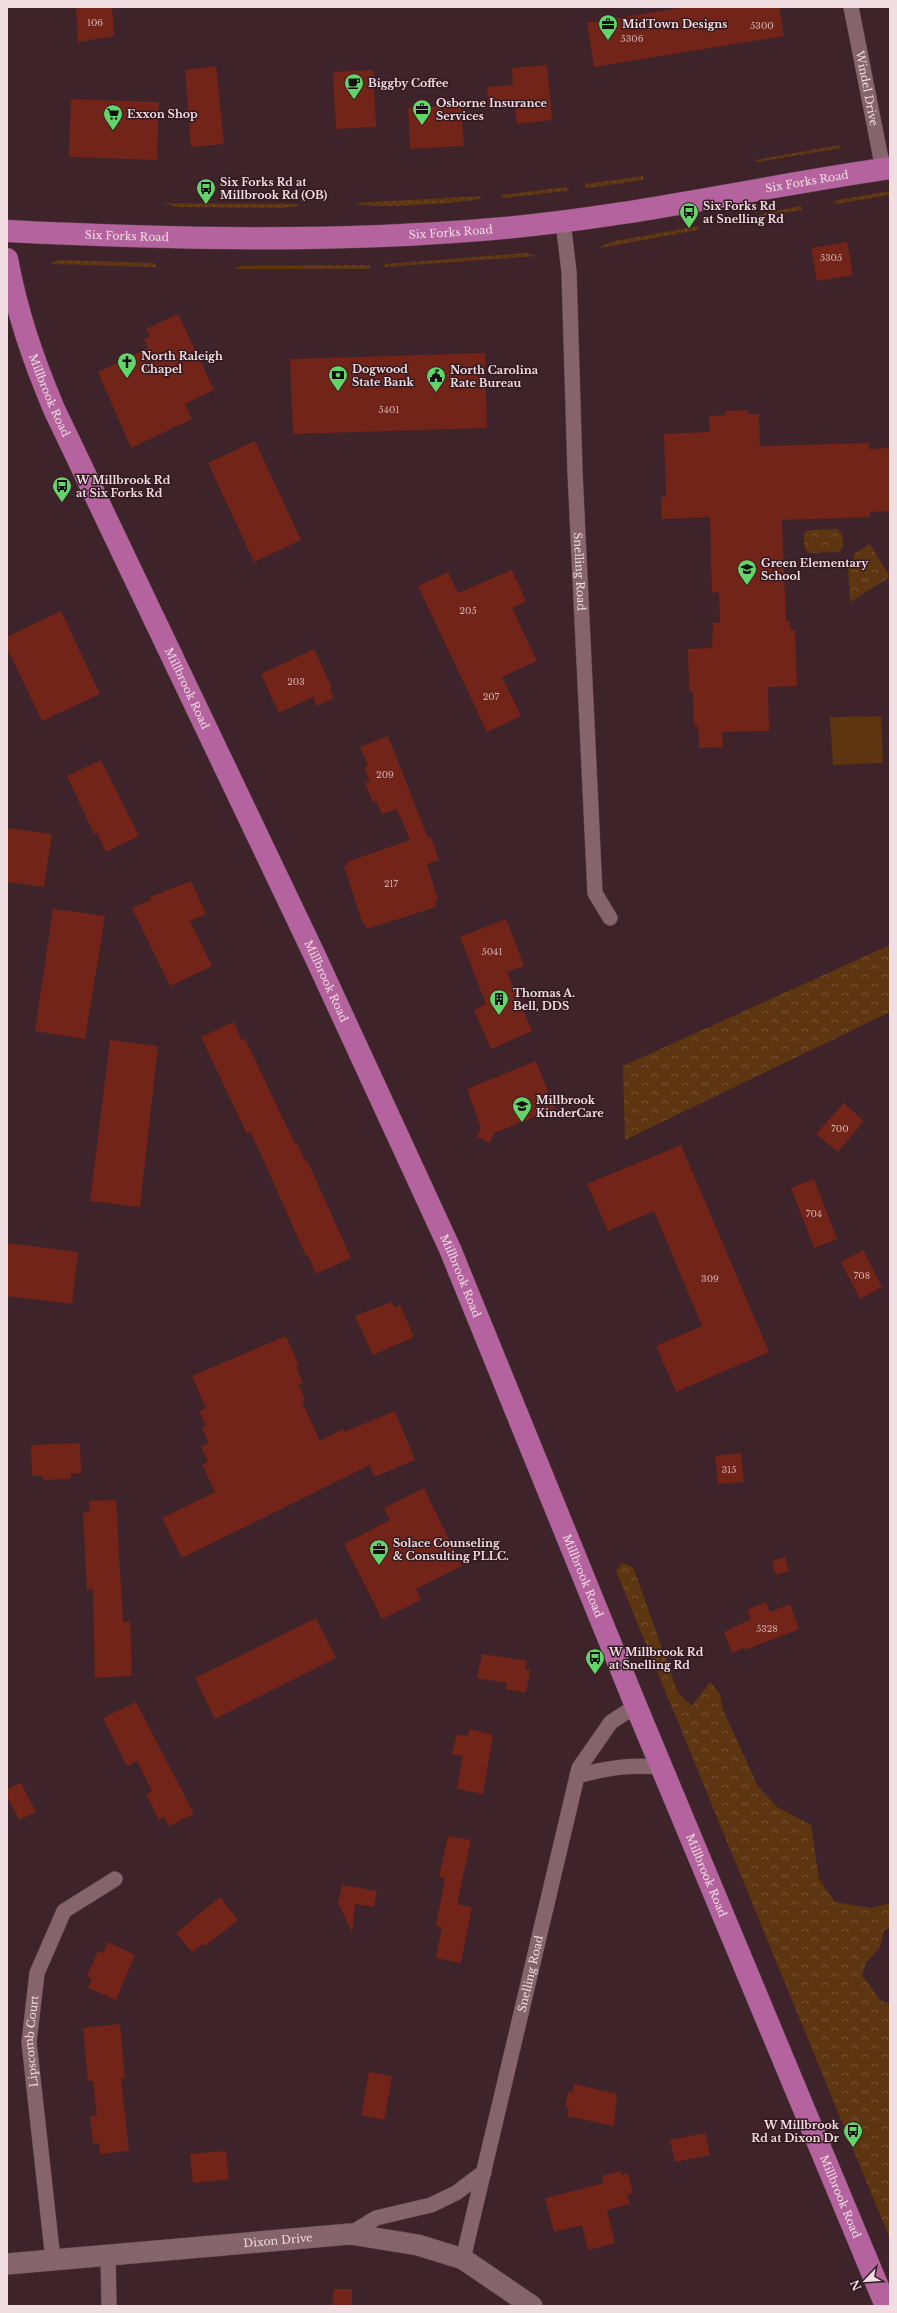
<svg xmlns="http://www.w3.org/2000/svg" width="897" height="2313" font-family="'Libre Baskerville',serif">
  <defs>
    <pattern id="grass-dots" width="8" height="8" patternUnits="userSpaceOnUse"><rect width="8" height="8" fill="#5d3510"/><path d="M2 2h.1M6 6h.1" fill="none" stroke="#755232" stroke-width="1.8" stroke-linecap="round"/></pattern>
    <pattern id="forest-crowns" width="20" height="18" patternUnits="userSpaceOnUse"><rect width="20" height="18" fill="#5d3510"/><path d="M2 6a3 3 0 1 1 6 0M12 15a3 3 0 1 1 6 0" fill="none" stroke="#755232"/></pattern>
  </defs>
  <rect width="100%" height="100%" fill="#3e232a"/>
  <path fill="url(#grass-dots)" d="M840 145 841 148 758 162 755 160Z
    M643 176V180L589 188 586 187 585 184Z
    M566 187 569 189 566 191 504 198 501 195Z
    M890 191V195L836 204 835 202 837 200Z
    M481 196 479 199C463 203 366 210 356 203Z
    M163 203 298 204 299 206 281 208 178 207Z
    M801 206 802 210 757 217 764 213Z
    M699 226 697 230 601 248V246L615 241Z
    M526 253 537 256 384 267 385 264Z
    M58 260 154 263 156 266V267L50 264Z
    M370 265V269H234L242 266Z"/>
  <path fill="url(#forest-crowns)" d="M837 529C844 534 844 543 841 550L838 552 808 553 804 546V533L810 530Z
    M870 544 890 577 850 602 848 568 854 565V554Z
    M890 945V1012L625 1140 623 1066Z
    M622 1563 633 1567 678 1693 692 1706 710 1682 720 1694 723 1710 758 1786 777 1807 811 1825 819 1879 835 1902 871 1908 890 1903V1928L884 1930 880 1947 866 1963 862 1975 880 2000 890 2004V2239L616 1571Z"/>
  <path fill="#5d3510" d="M881 716 883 763 833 765 830 717Z"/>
  <path fill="#722418" d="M76 7H112L114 36 78 42Z
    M687 7H779L784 36 594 67 587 23Z
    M547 65 552 120 517 124 515 106 489 109 487 87 513 85 512 68Z
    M216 66 224 144 191 147 185 70Z
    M373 70 376 127 336 129 333 72Z
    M71 99 159 102 157 160 69 157Z
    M461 105 464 146 410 149 408 108Z
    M847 242 853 275 817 281 811 248Z
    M178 314 214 390 185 404 192 419 131 448 98 372 148 348 144 339 150 336 146 329Z
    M485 353 487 428 293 434 290 359Z
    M748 410V414H759L760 446 869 443V449L890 448V511L870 512V517L782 520 786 621H790V630H795L797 686 768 687 769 731 722 732 723 747 699 748 698 726H694L693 692H689L688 649 712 648 713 623H720L719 592 712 593 710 517 662 519 661 497H666L664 434 710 432 709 416 726 415V411Z
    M255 441 301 540 254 562 208 463Z
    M512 570 526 601 512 608 537 661 502 677 521 716 487 732 418 586 448 572 458 593Z
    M61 611 100 694 42 721 7 648V637Z
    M314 649 332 688 330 689 334 698 317 706 313 697 279 713 261 674Z
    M388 736 428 838 431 837 439 860 427 864 438 900 435 902 436 907 367 929 365 924 363 925 344 866 348 865 347 862 410 840 397 809 382 814 376 801 373 802 365 783 370 782 364 767 368 766 360 747Z
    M101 760 139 836 106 852 97 833 94 834 67 776Z
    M7 828 52 834 44 887 7 882Z
    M191 881 206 914 190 921 212 966 170 986 132 908 151 900 150 897Z
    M53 909 105 916 85 1039 35 1031Z
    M506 919 524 966 507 972 532 1031 491 1049 474 1010 486 1004 460 937Z
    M234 1022 242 1041 245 1039 295 1144 297 1143 305 1161 307 1160 351 1258 316 1274 308 1255 306 1256 259 1150 250 1132 247 1134 201 1037Z
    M110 1040 158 1046 140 1207 90 1201Z
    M536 1061 555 1109 494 1133 490 1143 477 1137 481 1128 467 1089Z
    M844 1103 864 1121 838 1152 816 1134Z
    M681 1145 769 1352 676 1392 656 1346 702 1326 654 1211 608 1231 587 1184Z
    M814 1179 837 1239 814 1248 791 1188Z
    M7 1243 78 1252 72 1304 7 1296Z
    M863 1250 882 1287 860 1299 841 1262Z
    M392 1302 395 1308 400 1305 414 1337 373 1355 355 1316Z
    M286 1336 299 1366 296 1367 303 1383 299 1385 305 1400 302 1402 320 1441 343 1429 344 1432 395 1411 415 1460 374 1477 370 1465 182 1558 162 1518 215 1492 202 1464 208 1462 201 1447 209 1443 202 1428 206 1426 199 1411 206 1408 192 1376Z
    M80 1443 81 1473 71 1474V1479L43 1480V1476H32L31 1445Z
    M741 1453 744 1482 718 1484 715 1456Z
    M424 1488 462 1566 416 1589 421 1600 382 1619 344 1544 390 1520 384 1508Z
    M116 1500 123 1622H130L132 1676 95 1678 93 1589 87 1590 83 1512 90 1511 89 1501Z
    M785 1557 789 1571 776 1575 772 1561Z
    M766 1602 770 1612 790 1604 799 1629 745 1650 744 1648 732 1653 724 1632 751 1619 747 1610Z
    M316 1618 336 1658 215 1719 195 1678Z
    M482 1654 527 1661 525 1670H530L526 1693 506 1689 507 1683 477 1678Z
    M136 1702 194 1814 169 1826 164 1817 159 1820 146 1794 152 1791 137 1761 127 1766 103 1718Z
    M469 1729 493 1735 483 1794 457 1789 463 1756 452 1754 457 1734 468 1737Z
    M21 1783 36 1812 19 1820 7 1796V1789Z
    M448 1836 471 1840 457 1904 472 1907 461 1963 436 1958 442 1927 436 1926 445 1878 439 1877Z
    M342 1885 377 1891 374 1907 355 1904 352 1932 338 1903Z
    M220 1897 238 1920 205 1946 203 1944 192 1952 176 1933Z
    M108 1942 135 1955 116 2000 88 1988 92 1979 87 1976 98 1951 103 1953Z
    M120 2024 125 2078H121L129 2151 100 2154 99 2143 93 2144 90 2116 97 2115 93 2081H88L83 2028Z
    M369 2072 392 2076 384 2120 361 2115Z
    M574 2084 617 2094 614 2126 567 2116 569 2108 565 2106 568 2092 572 2093Z
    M705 2133 710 2155 675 2162 670 2140Z
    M226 2151 229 2179 193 2183 190 2154Z
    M621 2171 622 2175 628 2173 633 2193 627 2194 630 2204 607 2210 615 2243 588 2250 582 2225 554 2232 545 2198 604 2183 602 2176Z
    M334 2289H352V2306H332Z"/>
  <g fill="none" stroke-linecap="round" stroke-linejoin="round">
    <defs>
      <g id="street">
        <path id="s1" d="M851 7 883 169"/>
        <path id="s2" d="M563 221 569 272 575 472 595 893 610 918"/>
        <path d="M577 1776C611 1767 627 1765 663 1767"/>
        <path d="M350 2234 376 2218 431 2205 456 2193 484 2172"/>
        <path d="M108 2255 109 2306"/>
        <path id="s3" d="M463 2259 579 1768 611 1722 636 1706"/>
        <path id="s4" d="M53 2260 29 2042 37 1973 64 1911 115 1879"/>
      </g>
      <g id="secondary">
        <path id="s5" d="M7 2264 350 2234 418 2245 463 2259 532 2306"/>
      </g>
      <g id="primary">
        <path id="s6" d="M7 231C168 239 332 243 493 229 627 218 758 187 890 168"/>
        <path id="s7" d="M7 259C17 313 33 359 54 409L314 954 450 1249 636 1706 886 2306"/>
      </g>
    </defs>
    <use href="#street" stroke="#594249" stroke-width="16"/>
    <use href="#secondary" stroke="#594249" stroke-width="22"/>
    <use href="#primary" stroke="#594249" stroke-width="23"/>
    <use href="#street" stroke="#85646c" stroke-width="15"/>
    <use href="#secondary" stroke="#85646c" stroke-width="21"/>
    <use href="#primary" stroke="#b4639e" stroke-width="22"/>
  </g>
  <defs>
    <symbol id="office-pin" viewBox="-11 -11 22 30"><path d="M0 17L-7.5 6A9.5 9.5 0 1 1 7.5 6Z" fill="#62d469" stroke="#331920"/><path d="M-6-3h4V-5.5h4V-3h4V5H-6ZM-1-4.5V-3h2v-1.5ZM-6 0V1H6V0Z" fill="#111"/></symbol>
    <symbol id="cafe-pin" viewBox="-11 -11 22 30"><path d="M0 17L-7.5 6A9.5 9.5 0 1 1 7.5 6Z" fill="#62d469" stroke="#331920"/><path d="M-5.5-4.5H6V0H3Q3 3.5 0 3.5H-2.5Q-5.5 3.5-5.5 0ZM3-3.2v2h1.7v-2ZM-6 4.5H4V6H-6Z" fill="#111"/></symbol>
    <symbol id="supermarket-pin" viewBox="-11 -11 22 30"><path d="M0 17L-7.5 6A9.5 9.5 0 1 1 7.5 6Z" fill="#62d469" stroke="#331920"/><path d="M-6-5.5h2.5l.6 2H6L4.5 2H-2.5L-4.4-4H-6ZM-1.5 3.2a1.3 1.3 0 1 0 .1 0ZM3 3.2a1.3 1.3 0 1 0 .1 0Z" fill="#111"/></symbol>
    <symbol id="bus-pin" viewBox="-11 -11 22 30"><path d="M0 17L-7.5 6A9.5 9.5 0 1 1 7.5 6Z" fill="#62d469" stroke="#331920"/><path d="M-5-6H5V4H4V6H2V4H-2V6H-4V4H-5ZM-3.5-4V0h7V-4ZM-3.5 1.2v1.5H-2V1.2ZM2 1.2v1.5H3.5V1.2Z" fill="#111"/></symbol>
    <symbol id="church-pin" viewBox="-11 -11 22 30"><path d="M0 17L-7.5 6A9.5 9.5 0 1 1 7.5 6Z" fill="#62d469" stroke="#331920"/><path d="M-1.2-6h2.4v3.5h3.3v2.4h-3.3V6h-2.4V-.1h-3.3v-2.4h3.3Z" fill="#111"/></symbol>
    <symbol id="bank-pin" viewBox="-11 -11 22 30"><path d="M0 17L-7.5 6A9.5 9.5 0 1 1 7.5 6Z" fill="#62d469" stroke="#331920"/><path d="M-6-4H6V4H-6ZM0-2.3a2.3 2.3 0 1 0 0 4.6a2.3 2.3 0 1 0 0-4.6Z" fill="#111"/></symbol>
    <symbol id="civic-pin" viewBox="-11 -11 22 30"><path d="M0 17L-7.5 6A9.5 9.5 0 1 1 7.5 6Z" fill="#62d469" stroke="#331920"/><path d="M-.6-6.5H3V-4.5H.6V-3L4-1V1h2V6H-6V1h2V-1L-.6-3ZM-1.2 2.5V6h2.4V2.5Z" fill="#111"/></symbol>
    <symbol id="school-pin" viewBox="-11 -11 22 30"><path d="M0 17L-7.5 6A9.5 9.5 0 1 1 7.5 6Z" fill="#62d469" stroke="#331920"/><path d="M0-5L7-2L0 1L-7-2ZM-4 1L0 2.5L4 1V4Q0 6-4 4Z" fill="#111"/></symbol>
    <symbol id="building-pin" viewBox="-11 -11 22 30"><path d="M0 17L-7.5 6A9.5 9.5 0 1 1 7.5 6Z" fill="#62d469" stroke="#331920"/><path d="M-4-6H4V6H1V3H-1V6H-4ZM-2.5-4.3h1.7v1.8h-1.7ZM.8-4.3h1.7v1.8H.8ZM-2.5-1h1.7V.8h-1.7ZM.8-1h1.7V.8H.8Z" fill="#111"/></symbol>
  </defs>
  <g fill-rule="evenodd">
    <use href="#office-pin" x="597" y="13" width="22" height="30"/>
    <use href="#cafe-pin" x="343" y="72" width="22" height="30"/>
    <use href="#office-pin" x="411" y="98" width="22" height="30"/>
    <use href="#supermarket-pin" x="102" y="103" width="22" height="30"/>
    <use href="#bus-pin" x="195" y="177" width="22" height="30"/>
    <use href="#bus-pin" x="678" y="201" width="22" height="30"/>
    <use href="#church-pin" x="116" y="351" width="22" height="30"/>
    <use href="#bank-pin" x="327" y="364" width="22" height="30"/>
    <use href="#civic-pin" x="425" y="365" width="22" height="30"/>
    <use href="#bus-pin" x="51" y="475" width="22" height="30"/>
    <use href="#school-pin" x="736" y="558" width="22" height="30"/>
    <use href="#building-pin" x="488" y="988" width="22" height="30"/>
    <use href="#school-pin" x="511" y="1095" width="22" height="30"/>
    <use href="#office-pin" x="368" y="1538" width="22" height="30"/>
    <use href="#bus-pin" x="584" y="1647" width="22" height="30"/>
    <use href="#bus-pin" x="842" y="2120" width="22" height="30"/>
  </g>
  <g text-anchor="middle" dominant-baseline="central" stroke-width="3" stroke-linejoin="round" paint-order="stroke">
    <g font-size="9" fill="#d1b0b0">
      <text x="95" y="22">106</text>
      <text x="762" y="25">5300</text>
      <text x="632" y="38">5306</text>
      <text x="831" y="257">5305</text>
      <text x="389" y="409">5401</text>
      <text x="468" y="610">205</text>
      <text x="296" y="681">203</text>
      <text x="491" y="696">207</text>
      <text x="385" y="774">209</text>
      <text x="391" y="883">217</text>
      <text x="492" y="951">5041</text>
      <text x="840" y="1128">700</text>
      <text x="814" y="1213">704</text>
      <text x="862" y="1275">708</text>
      <text x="710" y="1278">309</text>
      <text x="729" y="1469">315</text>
      <text x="767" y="1628">5328</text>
    </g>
    <g font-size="11" font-weight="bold" fill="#f1dee2" stroke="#331920" text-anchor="start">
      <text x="622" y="24">MidTown Designs</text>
      <text x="368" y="83">Biggby Coffee</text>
      <text x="436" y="103">Osborne Insurance<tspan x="436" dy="13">Services</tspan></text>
      <text x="127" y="114">Exxon Shop</text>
      <text x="220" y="182">Six Forks Rd at<tspan x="220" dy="13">Millbrook Rd (OB)</tspan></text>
      <text x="703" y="206">Six Forks Rd<tspan x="703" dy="13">at Snelling Rd</tspan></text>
      <text x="141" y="356">North Raleigh<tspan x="141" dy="13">Chapel</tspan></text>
      <text x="352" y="369">Dogwood<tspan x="352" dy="13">State Bank</tspan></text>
      <text x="450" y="370">North Carolina<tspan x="450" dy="13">Rate Bureau</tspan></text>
      <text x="76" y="480">W Millbrook Rd<tspan x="76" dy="13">at Six Forks Rd</tspan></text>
      <text x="761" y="563">Green Elementary<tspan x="761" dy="13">School</tspan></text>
      <text x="513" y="993">Thomas A.<tspan x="513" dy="13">Bell, DDS</tspan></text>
      <text x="536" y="1100">Millbrook<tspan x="536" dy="13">KinderCare</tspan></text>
      <text x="393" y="1543">Solace Counseling<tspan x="393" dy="13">&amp; Consulting PLLC.</tspan></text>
      <text x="609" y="1652">W Millbrook Rd<tspan x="609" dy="13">at Snelling Rd</tspan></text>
      <text x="839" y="2125" text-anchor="end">W Millbrook<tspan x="839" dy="13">Rd at Dixon Dr</tspan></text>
    </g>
    <g font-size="11" fill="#f1dee2" stroke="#331920">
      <text stroke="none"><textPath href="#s1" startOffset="83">Windel Drive</textPath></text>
      <text stroke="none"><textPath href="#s6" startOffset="804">Six Forks Road</textPath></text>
      <text stroke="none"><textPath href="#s6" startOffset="444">Six Forks Road</textPath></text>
      <text stroke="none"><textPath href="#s6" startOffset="120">Six Forks Road</textPath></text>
      <text stroke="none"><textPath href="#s7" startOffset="143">Millbrook Road</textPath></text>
      <text stroke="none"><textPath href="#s2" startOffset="351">Snelling Road</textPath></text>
      <text stroke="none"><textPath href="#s7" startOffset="467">Millbrook Road</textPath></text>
      <text stroke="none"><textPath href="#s7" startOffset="791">Millbrook Road</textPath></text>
      <text stroke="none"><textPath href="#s7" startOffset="1115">Millbrook Road</textPath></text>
      <text stroke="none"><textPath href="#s7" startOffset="1439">Millbrook Road</textPath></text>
      <text stroke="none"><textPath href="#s7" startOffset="1763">Millbrook Road</textPath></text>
      <text stroke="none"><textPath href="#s3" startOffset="293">Snelling Road</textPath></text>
      <text stroke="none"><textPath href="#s4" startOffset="220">Lipscomb Court</textPath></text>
      <text stroke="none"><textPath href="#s7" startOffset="2111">Millbrook Road</textPath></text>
      <text stroke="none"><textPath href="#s5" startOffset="272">Dixon Drive</textPath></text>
    </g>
  </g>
  <rect width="897" height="2313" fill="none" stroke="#f1dee2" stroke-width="16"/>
  <g transform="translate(865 2281) rotate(245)" stroke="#331920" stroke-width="3" paint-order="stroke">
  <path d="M0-3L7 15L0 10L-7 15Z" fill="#f1dee2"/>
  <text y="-6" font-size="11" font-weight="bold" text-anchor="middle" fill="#f1dee2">N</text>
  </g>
</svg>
